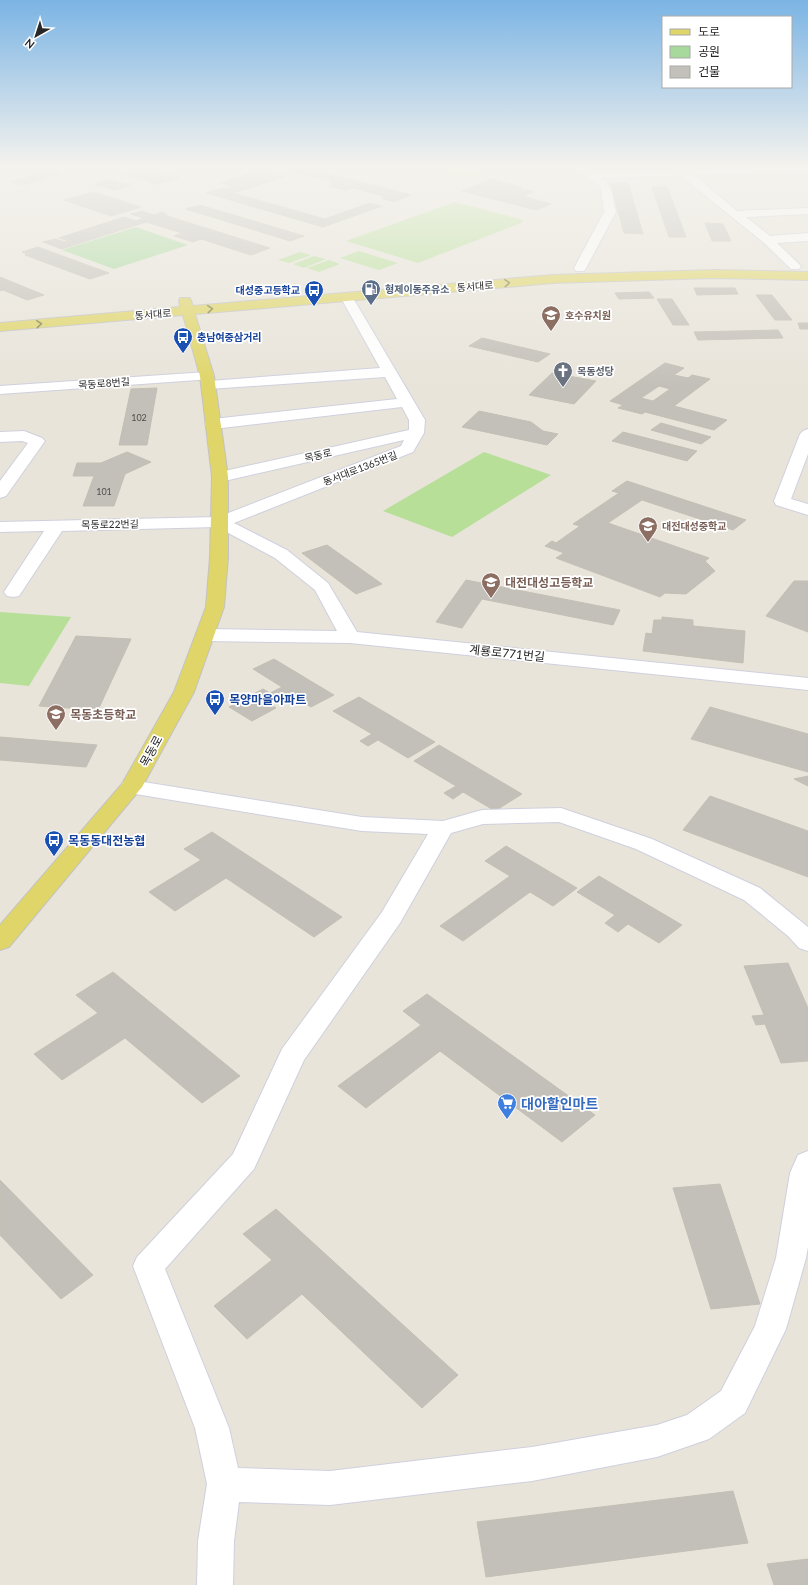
<svg xmlns="http://www.w3.org/2000/svg" width="808" height="1585" font-family="Lato,'Noto Sans KR',sans-serif">
  <rect width="100%" height="100%" fill="#e8e4da"/>
  <path fill="#a8d99c" d="M136 227 188 245 114 269 62 250Z"/>
  <path fill="#b7df98" d="M404 165H500C481 186 428 171 404 165Z
    M455 202 523 220 521 223 418 263 346 241Z
    M359 251 398 263 379 270 340 258Z
    M300 252 311 255 289 263 278 260Z
    M314 256 326 259 304 268 293 264Z
    M329 260 340 264 319 272 307 268Z
    M484 452 551 475 452 537 383 511Z
    M0 612 71 617 29 686 0 683Z"/>
  <path fill="#c3c0b9" stroke="#c3bfb4" fill-rule="evenodd" d="M1 165H32L63 173 23 185 11 182 36 174Z
    M71 165H94L83 169Z
    M195 165H255L241 172Z
    M302 167 411 195 394 202 382 198 386 197 353 188 346 190 329 186 334 184 330 183 333 182 290 171Z
    M144 168 179 178 158 184 123 174Z
    M262 169 286 176 233 193 325 219 370 203 382 206 323 227 206 193 222 188 228 189 234 187 219 183Z
    M108 179 130 185 115 190 94 184Z
    M492 179 522 187 519 188 534 192 523 196 551 204 536 210 462 191Z
    M610 182 628 183 643 234 624 233Z
    M652 187H667L686 237H669Z
    M94 192 141 207 111 216 64 200Z
    M200 205 304 236 290 241 186 209Z
    M142 211 154 215 162 212 167 214 164 215 270 248 251 255 201 239 193 242 174 236 182 233 146 222 62 249 43 242 55 239 65 242 69 241 59 238 124 217 136 221 144 218 131 214Z
    M705 223 723 224 731 241H712Z
    M38 247 109 273 90 279 25 255 28 254 22 252Z
    M0 277 44 295 27 300 3 290 0 291Z
    M694 288H735L738 294 697 295Z
    M649 292 654 298 619 299 615 293Z
    M756 295H772L792 320H775Z
    M657 299H672L689 325H673Z
    M798 323H808V329H800Z
    M778 330 783 338 698 340 694 332Z
    M482 338 550 354 538 362 469 346Z
    M665 363 684 368 674 375 688 378 692 375 710 379 674 406 727 420 714 430 645 412 642 414 618 408 623 405 610 401ZM659 386 670 389 653 401 641 398Z
    M552 373 596 381 574 404 529 395Z
    M157 388 147 445H119L131 389Z
    M479 411 531 422 543 431 558 434 547 445 462 427Z
    M661 423 711 437 701 444 651 430Z
    M623 432 697 451 687 461 612 441Z
    M127 452 151 462 125 474 114 506H83L94 476H73L77 463H101Z
    M627 481 746 520 733 530 642 500 608 523 709 558 705 561 715 571 686 594 665 593 660 597 556 558 564 553 545 546 552 541 556 543 580 526 573 524 619 493 612 491Z
    M327 545 382 584 356 594 302 553Z
    M466 580 620 610 613 625 482 599 462 628 436 622Z
    M794 581H808V632L766 616Z
    M662 617 693 620V626L745 631 743 663 643 651 646 633 652 634 654 620H662Z
    M76 636 131 639 98 710 39 706Z
    M274 659 334 695 311 707 289 694 270 704 276 708 252 721 229 707 263 689 270 693 282 687 253 669Z
    M359 697 435 742 408 758 378 740 368 746 360 741 372 734 333 711Z
    M710 707 808 734V772L691 739Z
    M0 737 97 745 86 767 0 760Z
    M439 745 522 794 495 811 463 792 453 799 444 793 456 786 414 761Z
    M808 776V786L794 779Z
    M710 796 808 831V877L683 830Z
    M212 832 342 917 314 937 226 878 175 911 149 892 201 860 184 849Z
    M506 846 577 888 553 906 530 892 463 941 440 926 510 876 485 861Z
    M599 876 682 925 659 943 628 924 618 932 605 923 615 915 577 892Z
    M788 963 808 1008V1061L781 1063 765 1024 756 1025 752 1016 764 1015 744 966Z
    M113 972 240 1076 202 1103 125 1038 62 1080 34 1054 98 1013 76 995Z
    M427 994 595 1115 562 1142 440 1051 366 1108 338 1086 421 1025 403 1011Z
    M0 1180 93 1275 61 1299 0 1235Z
    M720 1184 760 1304 711 1309 673 1188Z
    M276 1209 458 1375 422 1408 302 1294 247 1339 214 1306 272 1260 243 1234Z
    M733 1491 748 1543 486 1577 477 1522Z
    M808 1559V1585H774L767 1564Z"/>
  <g fill="none" stroke-linecap="round" stroke-linejoin="round">
    <defs>
      <path id="minor" d="M569 165H581L592 172 674 170 673 168 674 166 678 165 686 169 808 166V172L694 175 737 211 808 208V214L746 217 770 236 808 233V241L777 243 801 266 799 269H791L763 242 681 176 601 178 606 181 611 189 616 212 586 268 584 271H576L574 268 604 212 601 189 598 185Z
        M347 294 352 295 353 298 425 420 424 433 413 452 234 523 287 550 328 583 357 632 808 678V690L350 643 206 641 199 639 196 635 199 631 206 629 337 631 315 590 275 558 217 527 62 531 19 596 13 597 7 596 4 592 44 531 0 532V522L218 517 401 446 404 440 220 482 214 480 212 477 214 474 220 472 409 430V420L402 407 213 429 208 427 205 424 208 421 213 419 397 399 385 377 209 389 204 388 202 385 204 382 209 381 380 368 341 298 342 295Z
        M207 372 212 373 214 376 212 379 0 394V386Z
        M808 429V454L791 499 808 504V515L776 505 774 501 800 434 803 431Z
        M24 431 42 438 45 441 6 496 0 498V481L28 443 22 441 0 442V432Z
        M131 780 362 817 443 821 482 810 561 808 652 839 760 888 808 927V951L799 948 788 936 744 900 636 849 559 822 483 824 451 833 400 923 304 1060 254 1169 165 1269 229 1428 238 1468 330 1471 532 1447 657 1425 687 1415 721 1391 755 1326 776 1258 790 1173 798 1155 808 1151V1247L806 1258 786 1329 745 1413 709 1439 657 1457 532 1481 330 1505 239 1502 234 1541 233 1585H197L198 1541 207 1484 195 1428 133 1266 137 1257 233 1154 282 1049 382 912 428 834 362 831 123 792 120 787 123 782Z"/>
      <path id="major" d="M714 270 808 272V280L714 278 553 283 195 314 214 376 228 477V557L224 607 194 692 142 787 9 947 0 950V925L122 784 174 692 206 607 210 557 212 477 200 376 183 315 0 331V323L180 307 179 301 180 298H190L193 306 553 275Z"/>
    </defs>
    <use href="#minor" stroke="#cfd0de" stroke-width="2"/>
    <use href="#major" stroke="#c3c3c3" stroke-width="2"/>
    <use href="#minor" fill="#fff" fill-rule="evenodd"/>
    <use href="#major" fill="#dfd568" fill-rule="evenodd"/>
  </g>
  <defs><path id="oneway-chevron" d="M-2-3.5L2.5 0L-2 3.5" fill="none" stroke-width="1.6" stroke-linecap="round" stroke-linejoin="round"/></defs>
  <g stroke="#837e48">
    <use href="#oneway-chevron" transform="translate(507 283) rotate(-5)"/>
    <use href="#oneway-chevron" transform="translate(210 309) rotate(-5)"/>
    <use href="#oneway-chevron" transform="translate(39 324) rotate(-5)"/>
  </g>
  <linearGradient id="sky" x2="0" y2="1"><stop stop-color="#7bb4e4"/><stop offset="0.43" stop-color="#f5f3ee"/><stop offset="1" stop-color="#f5f3ee" stop-opacity="0"/></linearGradient>
  <rect width="808" height="387" fill="url(#sky)"/>
  <defs>
    <symbol id="fuel-pin" viewBox="-11 -11 22 30"><path d="M0 17L-7.5 6A9.5 9.5 0 1 1 7.5 6Z" fill="#5c6f8a" stroke="#fff"/><path d="M-5.5-6h7V0h2V4h1.3V-2.5L3-4.5l.8-.8L6-3V5H2.5V1h-1V6h-7ZM-4.2-4.7v3.2H.2V-4.7Z" fill="#fff"/></symbol>
    <symbol id="bus-pin" viewBox="-11 -11 22 30"><path d="M0 17L-7.5 6A9.5 9.5 0 1 1 7.5 6Z" fill="#1a4fb4" stroke="#fff"/><path d="M-5-6H5V4H4V6H2V4H-2V6H-4V4H-5ZM-3.5-4V0h7V-4ZM-3.5 1.2v1.5H-2V1.2ZM2 1.2v1.5H3.5V1.2Z" fill="#fff"/></symbol>
    <symbol id="school-pin" viewBox="-11 -11 22 30"><path d="M0 17L-7.5 6A9.5 9.5 0 1 1 7.5 6Z" fill="#8d6e63" stroke="#fff"/><path d="M0-5L7-2L0 1L-7-2ZM-4 1L0 2.5L4 1V4Q0 6-4 4Z" fill="#fff"/></symbol>
    <symbol id="church-pin" viewBox="-11 -11 22 30"><path d="M0 17L-7.5 6A9.5 9.5 0 1 1 7.5 6Z" fill="#6b7280" stroke="#fff"/><path d="M-1.2-6h2.4v3.5h3.3v2.4h-3.3V6h-2.4V-.1h-3.3v-2.4h3.3Z" fill="#fff"/></symbol>
    <symbol id="supermarket-pin" viewBox="-11 -11 22 30"><path d="M0 17L-7.5 6A9.5 9.5 0 1 1 7.5 6Z" fill="#3f7fe0" stroke="#fff"/><path d="M-6-5.5h2.5l.6 2H6L4.5 2H-2.5L-4.4-4H-6ZM-1.5 3.2a1.3 1.3 0 1 0 .1 0ZM3 3.2a1.3 1.3 0 1 0 .1 0Z" fill="#fff"/></symbol>
  </defs>
  <g fill-rule="evenodd">
    <use href="#fuel-pin" x="360" y="278" width="22" height="30"/>
    <use href="#bus-pin" x="303" y="279" width="22" height="30"/>
    <use href="#school-pin" x="540" y="304" width="22" height="30"/>
    <use href="#bus-pin" x="172" y="326" width="22" height="30"/>
    <use href="#church-pin" x="552" y="360" width="22" height="30"/>
    <use href="#school-pin" x="637" y="515" width="22" height="30"/>
    <use href="#school-pin" x="480" y="571" width="22" height="30"/>
    <use href="#bus-pin" x="204" y="688" width="22" height="30"/>
    <use href="#school-pin" x="45" y="703" width="22" height="30"/>
    <use href="#bus-pin" x="43" y="829" width="22" height="30"/>
    <use href="#supermarket-pin" x="496" y="1092" width="22" height="30"/>
  </g>
  <g text-anchor="middle" dominant-baseline="central" stroke-width="3.5" stroke-linejoin="round" paint-order="stroke">
    <g font-size="9" fill="#4e4d4c">
      <text x="139" y="417">102</text>
      <text x="104" y="491">101</text>
    </g>
    <g font-size="10" fill="#272727" stroke="#fff">
      <text transform="translate(475 286) rotate(-5)">동서대로</text>
      <text transform="translate(153 314) rotate(-5)">동서대로</text>
      <text transform="translate(104 383) rotate(-4)">목동로8번길</text>
      <text transform="translate(318 455) rotate(-13)">목동로</text>
      <text transform="translate(360 468) rotate(-21)">동서대로1365번길</text>
      <text transform="translate(110 524) rotate(-1)">목동로22번길</text>
    </g>
    <g font-size="10" font-weight="bold" fill="#4e5e75" stroke="#fff" text-anchor="start">
      <text x="385" y="289">형제이동주유소</text>
    </g>
    <g font-size="10" font-weight="bold" fill="#164399" stroke="#fff" text-anchor="end">
      <text x="300" y="290">대성중고등학교</text>
      <text x="197" y="337" text-anchor="start">충남여중삼거리</text>
    </g>
    <g font-size="10" font-weight="bold" fill="#785e54" stroke="#fff" text-anchor="start">
      <text x="565" y="315">호수유치원</text>
      <text x="662" y="526">대전대성중학교</text>
    </g>
    <g font-size="10" font-weight="bold" fill="#5b616d" stroke="#fff" text-anchor="start">
      <text x="577" y="371">목동성당</text>
    </g>
    <g font-size="12" font-weight="bold" fill="#785e54" stroke="#fff" text-anchor="start">
      <text x="505" y="582">대전대성고등학교</text>
      <text x="70" y="714">목동초등학교</text>
    </g>
    <g font-size="12" fill="#272727" stroke="#fff">
      <text transform="translate(507 653) rotate(6)">계룡로771번길</text>
      <text transform="translate(151 751) rotate(-61)">목동로</text>
    </g>
    <g font-size="12" font-weight="bold" fill="#164399" stroke="#fff" text-anchor="start">
      <text x="229" y="699">목양마을아파트</text>
      <text x="68" y="840">목동동대전농협</text>
    </g>
    <g font-size="14" font-weight="bold" fill="#366cbe" stroke="#fff" text-anchor="start">
      <text x="521" y="1103">대아할인마트</text>
    </g>
  </g>
  <rect x="662" y="16" width="130" height="72" fill="#ffffff" stroke="#a9a9a9"/>
  <rect x="670" y="29" width="20" height="6" fill="#dfd568" stroke="#a9a9a9"/>
  <text x="698" y="36" font-size="12" fill="#272727">도로</text>
  <rect x="670" y="46" width="20" height="12" fill="#a8d99c" stroke="#a9a9a9"/>
  <text x="698" y="56" font-size="12" fill="#272727">공원</text>
  <rect x="670" y="66" width="20" height="12" fill="#c3c0b9" stroke="#a9a9a9"/>
  <text x="698" y="76" font-size="12" fill="#272727">건물</text>
  <g transform="translate(36 36) rotate(219)" stroke="#ffffff" stroke-width="3" paint-order="stroke">
  <path d="M0-3L7 15L0 10L-7 15Z" fill="#272727"/>
  <text y="-6" font-size="11" font-weight="bold" text-anchor="middle" fill="#272727">N</text>
  </g>
</svg>
